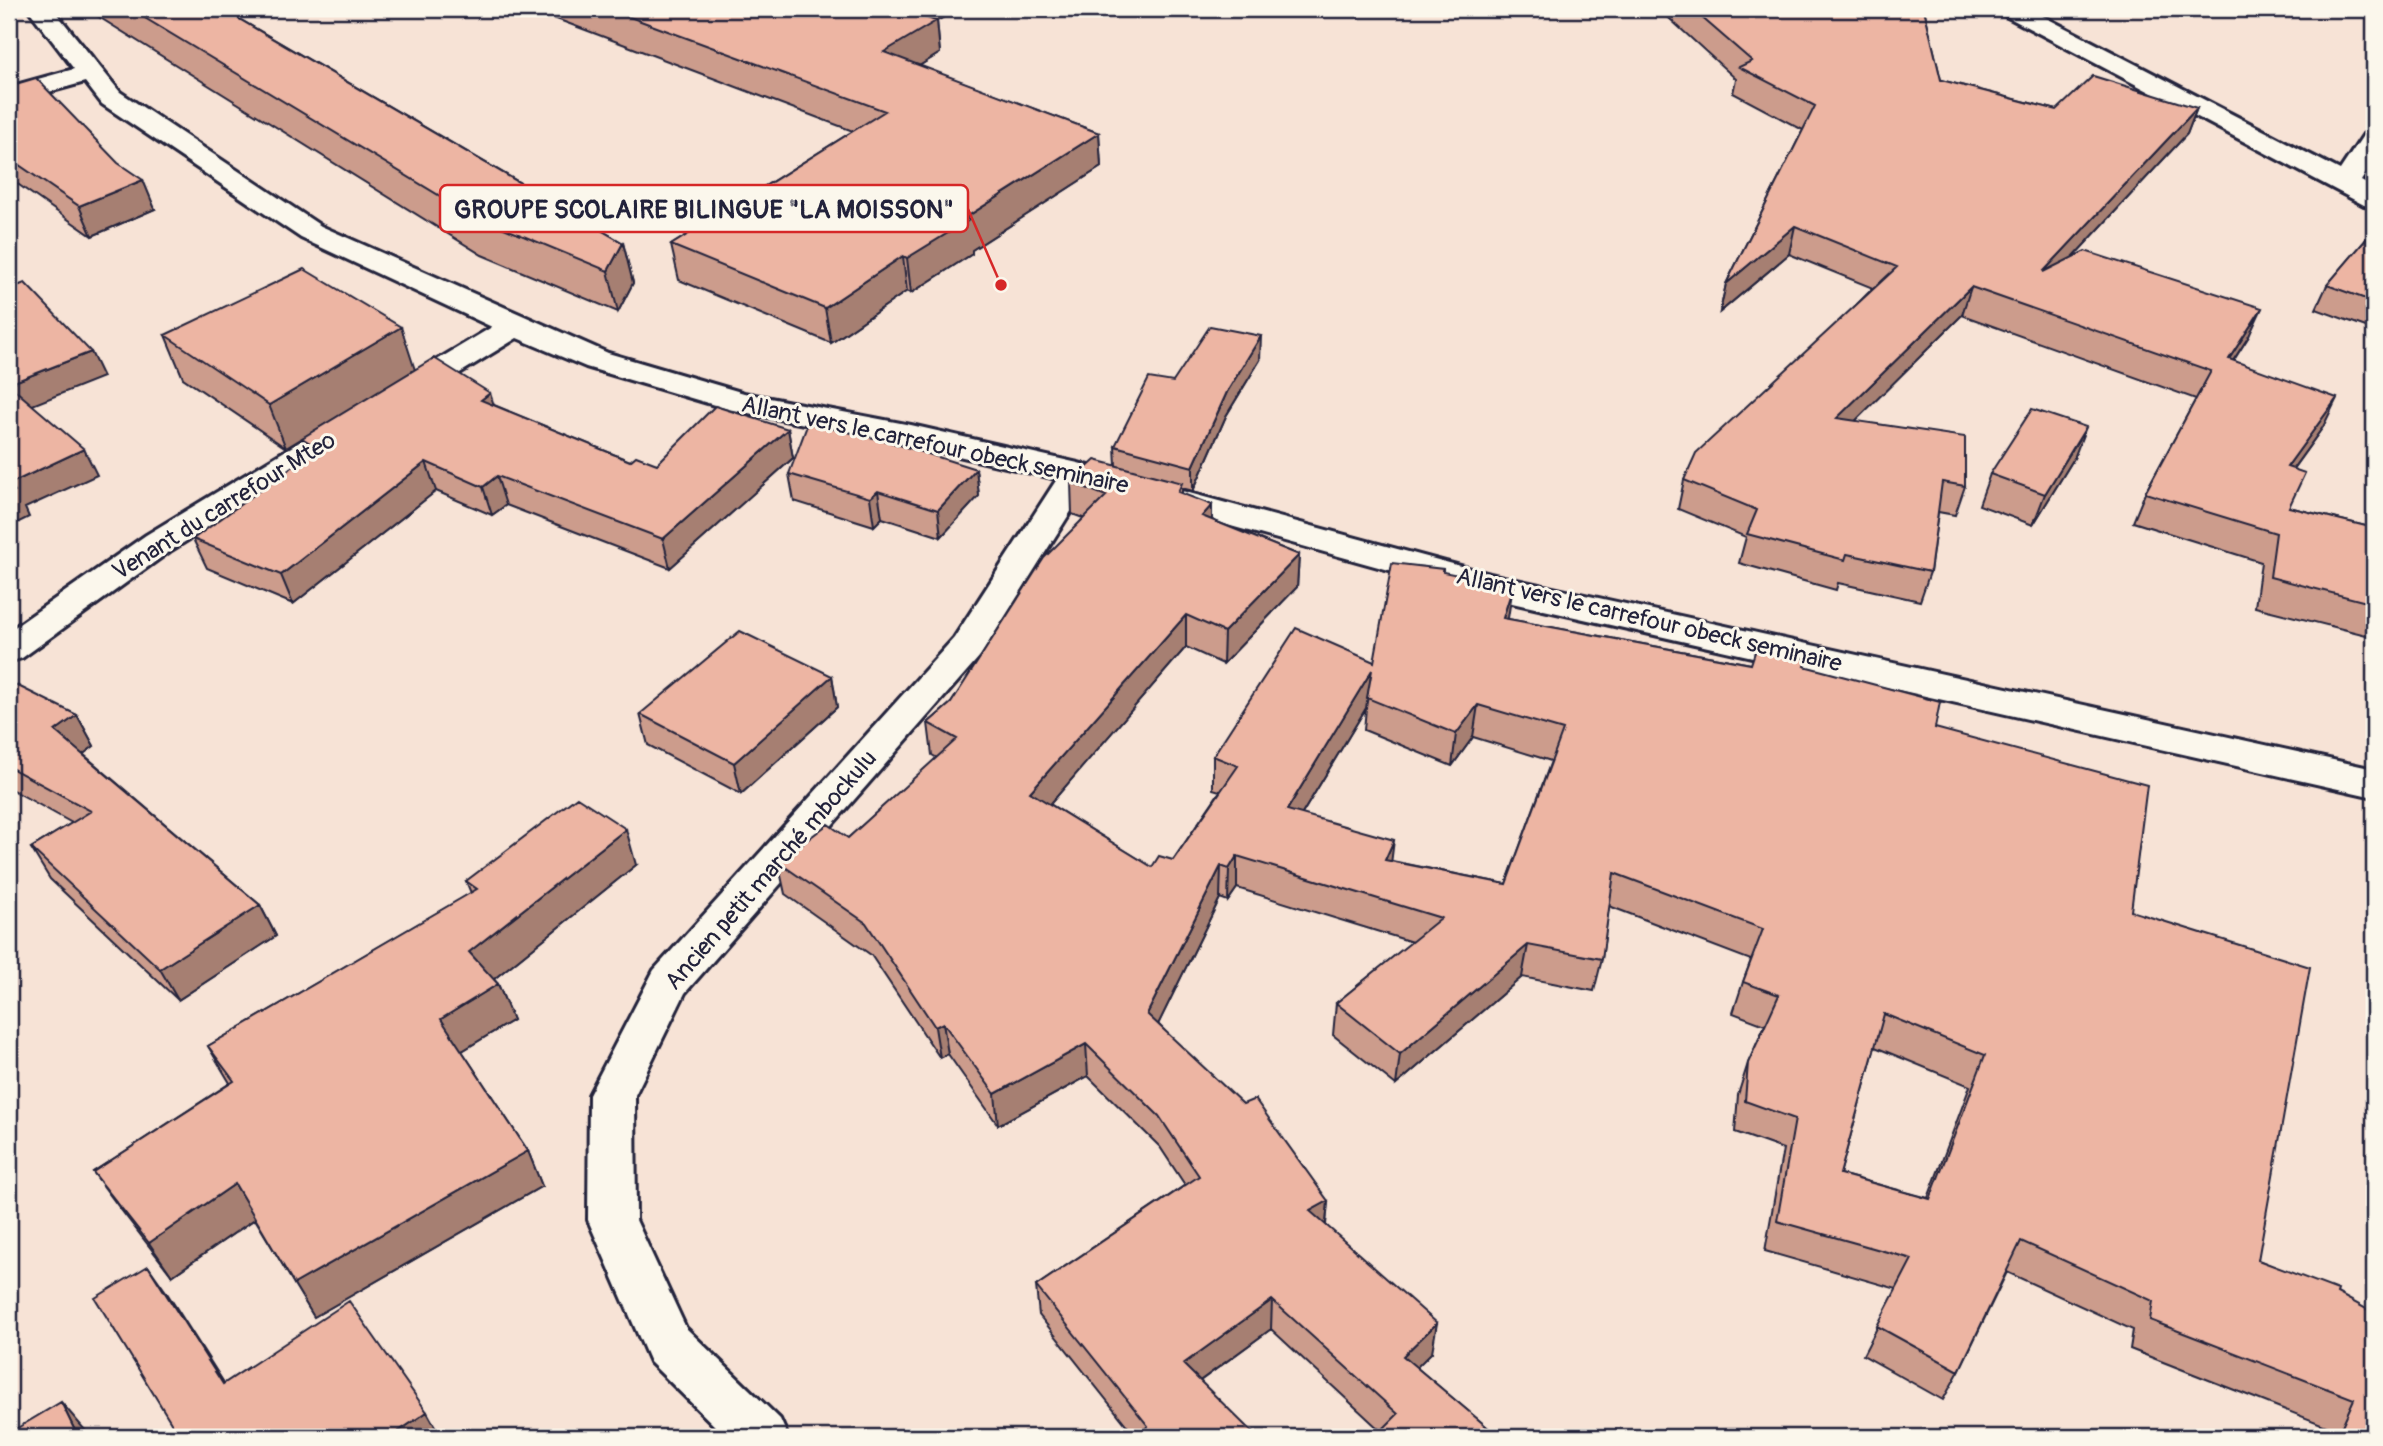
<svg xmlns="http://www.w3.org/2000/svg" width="2383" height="1446" font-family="Pangolin,sans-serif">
  <rect width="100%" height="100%" fill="#f7e3d6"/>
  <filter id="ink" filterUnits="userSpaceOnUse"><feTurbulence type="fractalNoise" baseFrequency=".0143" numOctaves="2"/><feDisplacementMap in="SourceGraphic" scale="14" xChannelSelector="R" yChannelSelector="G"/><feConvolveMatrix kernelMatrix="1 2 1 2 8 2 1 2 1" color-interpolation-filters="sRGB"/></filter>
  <g filter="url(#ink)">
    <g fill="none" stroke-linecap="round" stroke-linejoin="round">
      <defs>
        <path id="street" d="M28 9H53L120 92 321 226 608 353 744 393 911 425 1078 463 1490 574 2374 769V797L1490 598 1087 486 980 656 685 993 635 1095 636 1220 686 1328 780 1419 788 1437H726L650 1362 588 1220 589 1095 654 970 954 638 1057 479 911 445 728 409 586 367 517 338 414 401 403 404 392 401 387 394 392 387 492 327 301 238 102 104 85 82 9 103V87L74 69Z
          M1999 9H2029L2340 170 2364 134 2374 132V160L2361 181 2374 188V207L2364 205 2002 14Z
          M351 415 363 418 367 425 363 432 170 551 22 658 9 662V631L146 535 339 418Z"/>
      </defs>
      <use href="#street" stroke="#22223b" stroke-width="6"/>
      <use href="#street" fill="#fbf7ec" fill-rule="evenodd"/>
    </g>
    <path fill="#cc9c8c" stroke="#22223b" stroke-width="2" fill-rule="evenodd" d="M86 9H222L623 243 633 283 618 312 482 255Z
      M530 9H958L937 21 940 53 919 66 1099 133 1101 167 972 250V254L911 293 907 291 831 343 679 280 671 245 853 131Z
      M1659 9H1924L1941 80 2057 110 2197 108 2187 134 2073 257 2249 336 2234 360 2323 427 2293 469 2289 507 2374 528V637L2255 607 2261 562 2133 522 2145 493 2196 399 1962 315 1855 421 1965 486 1955 515 1938 512 1930 572 1920 601 1838 583 1836 590 1739 563 1746 537 1678 509 1684 480 1873 288 1789 254 1720 312 1726 284 1803 130 1733 93 1736 79Z
      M9 86 155 209 92 236 9 178Z
      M2374 230V330L2316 309 2327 285Z
      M165 335 415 369 494 405 630 461 657 464 788 429 793 458 670 568 506 505 492 515 436 491 293 604 207 568 193 539 308 455 302 438 286 448 183 378Z
      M1260 360 1226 416 1193 491 1182 488V493L1212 520 1299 555 1297 587 1223 664 1186 647 1050 804 1152 867 1173 860 1220 791 1213 789V756L1374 662 1443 572 1508 619 1751 664 1805 666 1935 728 2131 911 2258 1260 2337 1293 2374 1437H2325L2329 1427 2130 1349 2133 1330 2007 1272 1959 1371 1943 1400 1863 1355 1897 1289 1765 1251 1783 1149 1735 1132 1738 1095 1748 1063 1765 1025 1733 1013 1743 982 1751 960 1609 906 1602 959 1594 991 1522 977 1396 1085 1333 1035 1336 1003 1412 942 1237 888 1228 901 1220 898 1158 1024 1328 1201 1326 1225 1432 1352 1416 1367 1499 1437 1381 1431 1271 1329 1200 1381 1136 1437 1039 1315 1036 1286 1185 1185 1160 1147 1088 1076 998 1125 948 1054 940 1058 871 955 785 894 778 862 848 838 937 758 932 755 928 723 951 703 1083 518 1072 514 1071 482 1116 465 1115 446 1173 382ZM1366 708 1364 730 1452 766 1473 737 1551 761 1506 884 1392 861 1302 814ZM1875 1047 1970 1086 1928 1198 1840 1174Z
      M2074 458 2033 525 1979 505 1990 474Z
      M976 469 979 496 941 537 882 518 874 526 794 501 789 474Z
      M832 676 837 707 741 794 648 745 640 714Z
      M9 687 77 715 94 746 83 754 260 905 276 936 178 1000 50 879 31 848 72 823 9 788Z
      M636 865 494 979 498 984 513 1020 462 1051 528 1151 542 1186 314 1317 255 1219 172 1276 118 1206 93 1172 230 1083 208 1046 471 893 466 881Z"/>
    <path fill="#a67f72" stroke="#22223b" stroke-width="2" d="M901 9H958L937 21 940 53 888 85 884 52Z
      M2197 108 2187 134 2033 300 2043 272Z
      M1099 133 1101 167 972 250V254L911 293 907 258 965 218Z
      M143 180 155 209 92 236 79 206Z
      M1795 226 1789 254 1720 312 1726 284Z
      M623 243 633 283 618 312 608 271Z
      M903 256 907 291 831 343 825 308Z
      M1971 287 1962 315 1829 447 1837 418Z
      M2262 308 2249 336 2216 387 2229 359Z
      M401 327 415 370 286 448 269 405Z
      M1261 336 1260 360 1226 416 1193 491V467L1227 392Z
      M91 352 103 377 20 410 9 386V384Z
      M490 393 499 421 481 400Z
      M2337 398 2323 427 2273 496 2287 467Z
      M2086 427 2074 458 2033 525 2045 494Z
      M788 429 793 458 670 568 663 539Z
      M84 449 97 475 25 508 29 517 9 527V484Z
      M426 462 436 491 293 604 281 575Z
      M976 469 979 496 941 537 938 510Z
      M497 476 506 505 492 515 483 487Z
      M878 491 882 518 874 526 870 498Z
      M1212 505V537L1202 516Z
      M1299 555 1297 587 1223 664 1224 632Z
      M1513 586 1508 618 1498 650 1503 618Z
      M1186 615V647L1033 824 1030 792Z
      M1372 670 1366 708 1285 842 1287 810Z
      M832 676 837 707 741 794 734 763Z
      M1478 705 1473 737 1452 766 1456 734Z
      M77 715 94 746 73 762 55 731Z
      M626 829 636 865 484 987 469 952Z
      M1394 840 1390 872 1385 860Z
      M1237 856V888L1228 901 1229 869Z
      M1221 866 1220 898 1148 1045 1147 1014Z
      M260 905 276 936 178 1000 160 969Z
      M1528 945 1522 977 1396 1085 1400 1054Z
      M498 984 513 1020 457 1054 441 1019Z
      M943 1023 948 1054 940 1058 935 1027Z
      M1086 1044 1088 1076 998 1125 995 1094Z
      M528 1151 542 1186 314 1317 294 1284Z
      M235 1184 256 1218 172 1276 149 1243Z
      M1328 1201 1325 1232 1310 1211Z
      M148 1266 167 1293 242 1411 223 1384Z
      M1272 1300 1271 1329 1183 1393V1364Z
      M1437 1323 1432 1352 1399 1385 1403 1356Z
      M61 1402 85 1430 88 1437H78Z
      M427 1412 441 1437H390Z"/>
    <path fill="#edb5a3" stroke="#22223b" stroke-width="2" fill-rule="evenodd" d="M130 9H222L623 243 608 271 470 214Z
      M608 9H901H900L936 21 884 52 1099 133 965 218 969 220 907 258 903 256 825 308 671 245 885 111Z
      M1692 9H1924L1941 80 2057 110 2093 76 2197 108 2043 272 2085 251 2262 308 2229 359 2337 398 2287 467 2305 473 2289 507 2374 528V604L2270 577 2276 533 2145 493 2211 371 1971 287 1837 418 1965 437V486L1942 482 1930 572 1847 554 1845 560 1747 534 1757 510 1684 480 1696 453 1897 267 1795 226 1726 284 1815 106 1739 67 1752 61Z
      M36 78 118 163 143 180 79 206 9 158V86Z
      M2374 230V302L2327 285Z
      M304 269 401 327 269 405 165 335Z
      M25 283 91 352 9 384V289Z
      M1210 326 1261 336 1227 392 1193 467 1115 446 1149 378 1173 382Z
      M434 358 490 393 481 400 630 461 636 456 657 464 715 406 788 429 663 539 497 476 483 487 426 462 281 575 193 539 318 448 302 438Z
      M9 385 84 449 9 484 15 491 9 494Z
      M2032 409 2086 427 2045 494 1990 474Z
      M808 423 887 441 976 469 938 510 878 491 870 498 789 474Z
      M1095 460 1182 483 1178 492 1212 505 1202 516 1299 555 1224 632 1186 615 1030 792 1152 867 1159 856 1173 860 1238 766 1213 756 1296 628 1374 662 1392 563 1443 569V572L1513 586 1503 618 1751 664 1757 646 1807 659 1804 666 1940 702 1935 728 2147 785 2131 911 2310 967 2258 1260 2338 1290 2337 1293 2374 1313V1437H2337L2354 1399 2150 1320 2153 1301 2021 1241 1959 1371 1877 1326 1912 1259 1777 1221 1795 1119 1745 1101 1748 1063 1779 995 1743 982 1763 929 1614 873 1602 959 1528 945 1400 1054 1336 1003 1441 918 1237 856 1229 869 1221 866 1147 1014 1243 1104 1255 1099 1328 1201 1310 1211 1437 1323 1403 1356 1499 1437H1375L1398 1414 1272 1300 1183 1364 1257 1437H1136L1148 1426 1036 1286 1199 1176 1159 1116 1086 1044 995 1094 943 1023 935 1027 866 923 778 862 828 824 848 838 957 739 928 723 951 703 1044 558 1106 496 1071 482ZM1372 670 1367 698 1456 734 1478 705 1563 730 1506 884 1385 860 1394 840 1287 810ZM1884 1014 1985 1055 1930 1199 1840 1174Z
      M740 631 832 676 734 763 640 714Z
      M14 684 77 715 55 731 260 905 160 969 31 848 91 811 9 767V687Z
      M577 797 626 829 469 952 498 984 441 1019 528 1151 294 1284 235 1184 149 1243 93 1172 234 1081 208 1046 477 889 466 881Z
      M148 1266 223 1384 349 1301 427 1412 390 1437H180L95 1298Z
      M61 1402 78 1437H9V1433Z"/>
  </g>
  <g text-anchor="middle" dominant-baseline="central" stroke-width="6" stroke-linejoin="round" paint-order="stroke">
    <g font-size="24" fill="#22223b" stroke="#fbf7ec">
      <text transform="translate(935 445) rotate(12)">Allant vers le carrefour obeck seminaire</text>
      <text transform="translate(224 506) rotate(-32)">Venant du carrefour Mteo</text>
      <text transform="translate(1649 620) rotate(13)">Allant vers le carrefour obeck seminaire</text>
      <text transform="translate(771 870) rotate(-49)">Ancien petit marché mbockulu</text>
    </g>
  </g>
  <path fill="none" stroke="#d62828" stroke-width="2.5" d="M1001 285L968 209"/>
  <circle fill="#d62828" stroke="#fbf7ec" stroke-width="2.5" cx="1001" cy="285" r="7"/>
  <rect fill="#fbf7ec" stroke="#d62828" stroke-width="2.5" x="440" y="185" width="528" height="47" rx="7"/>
  <g font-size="26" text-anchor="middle" font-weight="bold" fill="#22223b">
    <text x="704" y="218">GROUPE SCOLAIRE BILINGUE "LA MOISSON"</text>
  </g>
  <rect width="2383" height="1446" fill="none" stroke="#fbf7ec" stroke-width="35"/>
  <rect x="18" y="18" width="2348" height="1411" fill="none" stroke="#22223b" stroke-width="2.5" filter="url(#ink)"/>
</svg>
